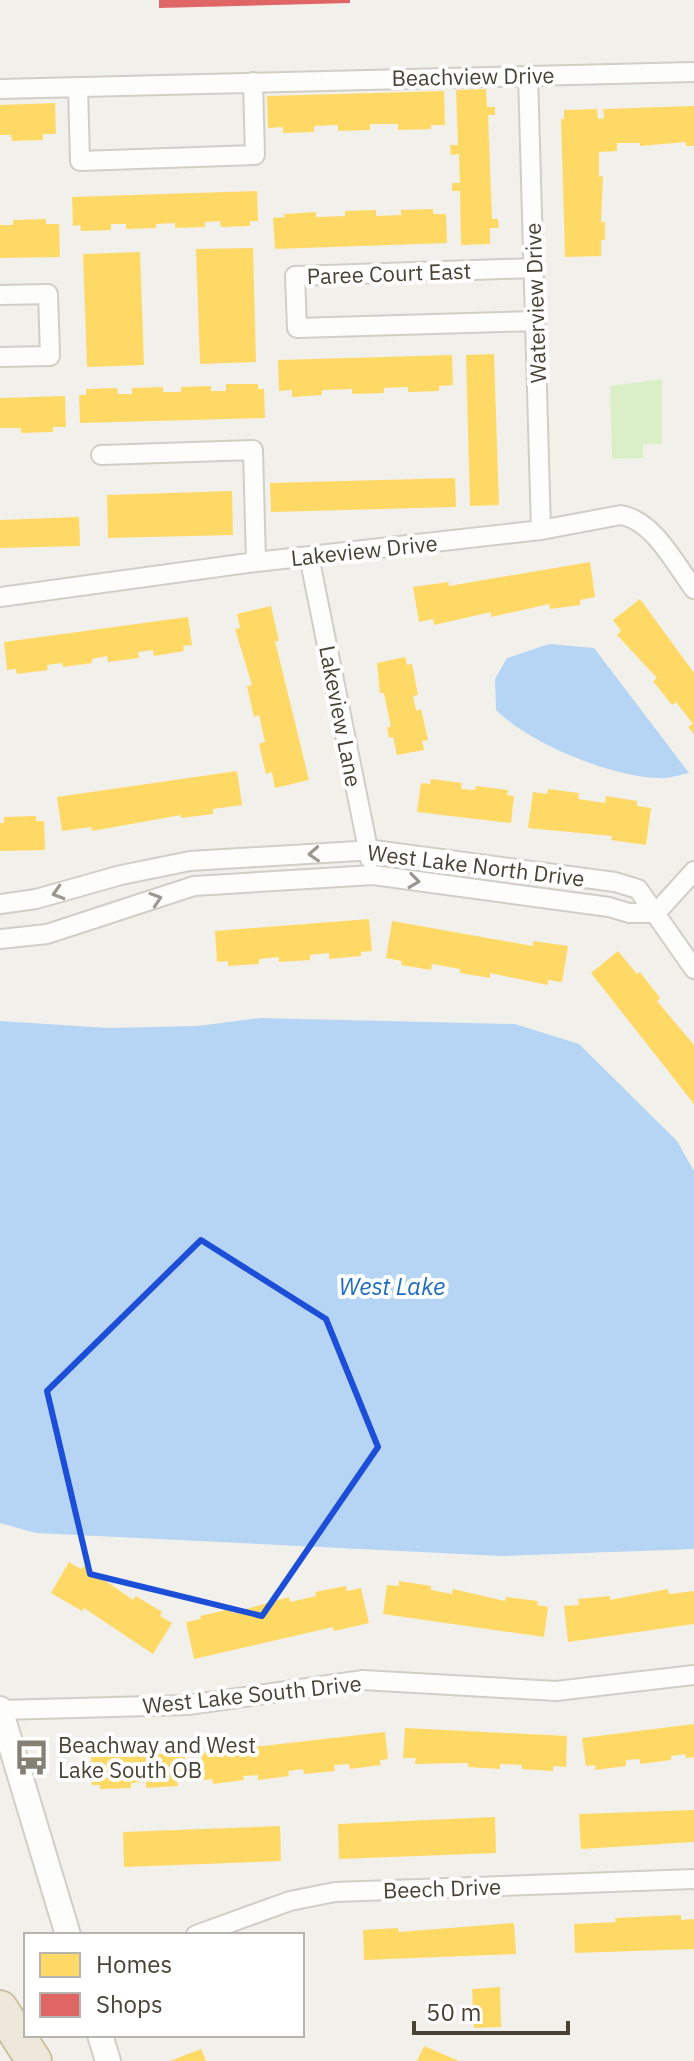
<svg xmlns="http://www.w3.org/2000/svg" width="694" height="2061" font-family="'IBM Plex Sans',sans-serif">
  <rect width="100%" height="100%" fill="#f2f0ea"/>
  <path fill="#dbefc7" d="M662 379V444H643V458L612 459 610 386Z"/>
  <path fill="#b6d5f4" d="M549 644 594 648 689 773C679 775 668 779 659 778 611 777 529 743 496 710L495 679 507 658Z
    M260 1018 515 1024 579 1044 677 1141 694 1171V1549L502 1556 36 1533 0 1523V1021L108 1028 198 1026Z"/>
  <path fill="#ffd966" d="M486 89 487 107H495V115H488L492 219H498L499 228H490V244L461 245 460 191H452V183H460L459 154 451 155 450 145H458L456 90Z
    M444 91 445 125H431V129L398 130V124H370V130L338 131V125L314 126V132L283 133V127L268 128 267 96Z
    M55 103 56 134H43V140L12 141 11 135H0V105Z
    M694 106V146H686V142L640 146V143H617V151L599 152V177L603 176 601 222H605V240H601V256L565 257 561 119H564V110L597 109 598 119 604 118 603 109Z
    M257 191 258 221H250V226L221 227 220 221 205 222V227L175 228V223L156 224V228L126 229V224H111V230L81 231 80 225 73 226 72 197Z
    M433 209V214H446L447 243 275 249 273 218 285 217 284 214 316 212V217L345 216V211L376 210V216L401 215V210Z
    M46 219V224H59L60 257 0 258V225H13V220Z
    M253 248 256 362 200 364 196 249Z
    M140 252 144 365 87 367 83 254Z
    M494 354 499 505 470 506 466 355Z
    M452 355 453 385 439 386V391L408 392V387L384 388V393L352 394V389L322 390V395L292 397V390L279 391 278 360Z
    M226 384H258V389H264L265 418 80 423 79 395H86V389L117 388 118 394H132V388L163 387V392H181V387L211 386V391H226Z
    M65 396 66 427H53V432L21 433V428H0V398Z
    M455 478 456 507 271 512 270 483Z
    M232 491 233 535 108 538 107 495Z
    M79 517 80 546 0 548V520Z
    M590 562 595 597 580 600V605L550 609 549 604 491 617V612L434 625 433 619 419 622 413 587 448 582 449 586Z
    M640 599 694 673V734L688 727 693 724 676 702 672 705 653 681 657 678 617 635 621 631 613 620Z
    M271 606 279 641H275L309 780 275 788 272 772 266 774 259 744 265 742 259 715 254 717 247 686 252 685 235 629 240 628 237 614Z
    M188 617 192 645 183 646 184 651 154 656 153 650 138 652 139 658 108 662 107 656 92 659V663L63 667 62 663 47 665 48 670 17 674 16 669 7 670 4 642Z
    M405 657 407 665 412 664 418 695 413 696 416 711 421 709 428 740 422 741 424 750 397 755 393 737 389 738 387 727H391L384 693H380L377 663Z
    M237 771 242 805 213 809V814L181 818V815L92 831 91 827 62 831 57 797Z
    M431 779 462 783 461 789 475 790 476 786 508 790 507 795 514 796 511 823 417 812 421 783 430 784Z
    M548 789 579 793 578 799 605 803 606 796 637 801V806L651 808 646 845 611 840 612 836 528 828 533 792 547 794Z
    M36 816V821H44L45 850 0 851V823H4V817Z
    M369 919 372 951 361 952V956L329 959V953L310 955V960L279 962V957L259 959V964L228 966V961L217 962 215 931Z
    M392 921 533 946V941L568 946 562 982 548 980V985L490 973V978L460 973V969L432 964 431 970 401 965 402 961 386 958Z
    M618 951 637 974 640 972 660 998 657 1001 694 1045V1104L591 973Z
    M69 1562 81 1569 84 1566 133 1600 136 1596 162 1612 160 1616 172 1623 153 1654 84 1608 82 1611 51 1593Z
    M399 1581 431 1586V1590L452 1594 453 1589 505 1601 506 1597 538 1601 537 1605 548 1607 544 1637 383 1614 387 1585 399 1586Z
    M346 1586 347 1591 361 1588 369 1623 334 1631 333 1627 194 1659 186 1622 201 1619 200 1616 231 1609 232 1613 289 1597 290 1602 316 1596 315 1592Z
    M668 1589 669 1594 694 1591V1624L568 1642 564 1606 579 1605 578 1599 610 1596V1600Z
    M694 1724V1757L686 1758 685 1754 671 1756V1760L640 1764V1759L626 1760V1766L595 1770V1765L586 1766 582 1738Z
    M405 1728 567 1736 566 1767 553 1766V1771L522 1769V1765L500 1764V1769L468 1767V1763L415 1764 416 1758H403Z
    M385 1732 388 1759 380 1760 381 1765 350 1769 349 1764 334 1765 335 1771 304 1774 303 1769 288 1771 289 1776 258 1780V1775L243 1776 244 1780 213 1784 212 1779 204 1780 201 1753Z
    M185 1753 186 1781 177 1782 178 1786 146 1788V1782L131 1783V1788L100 1789V1785H92L91 1757Z
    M694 1810V1842L581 1849 579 1814Z
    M495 1817 496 1853 339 1859 338 1824Z
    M280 1826 281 1861 124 1867 123 1832Z
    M681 1915V1920L694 1919V1949L575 1953 574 1924 616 1922 615 1918Z
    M514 1923 516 1954 364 1960 363 1930 398 1928 399 1932Z
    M500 1987 501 2027 474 2028 472 1989Z
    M424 2046 459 2061H417Z
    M201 2049 206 2061H170Z"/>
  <path fill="#e06666" d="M159 0H350V3L159 8Z"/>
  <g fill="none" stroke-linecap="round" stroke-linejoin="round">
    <defs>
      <path id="minor" d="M528 75 541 530
        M78 87 80 161 255 155 253 82
        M0 89 694 72
        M535 268 295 276 297 328 536 321
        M0 295 48 294 50 356 0 357
        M101 455 253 450 256 562
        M309 556 370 859
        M0 597 256 562 541 530 621 515C654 521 675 564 694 589
        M0 904 36 899 121 875 190 861 374 850 615 882 638 889 694 969
        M656 913 694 871
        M0 939 47 934 194 886 373 875 609 907 629 913H656
        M0 1710 188 1705 363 1680 556 1691 694 1675
        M196 1935 290 1901 335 1892 694 1879"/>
      <path id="tertiary" d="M0 1709 68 1935
        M100 2035 108 2061"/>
      <path id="motorway" d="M0 2008 34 2061"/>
    </defs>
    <use href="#minor" stroke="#d0cec7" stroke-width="22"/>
    <use href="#tertiary" stroke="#d0cec7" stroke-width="28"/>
    <use href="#motorway" stroke="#ccc1a2" stroke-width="38"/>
    <use href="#minor" stroke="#fdfdfc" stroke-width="18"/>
    <use href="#tertiary" stroke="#fdfdfc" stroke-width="24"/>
    <use href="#motorway" stroke="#ede8d9" stroke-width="34"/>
  </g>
  <defs><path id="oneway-chevron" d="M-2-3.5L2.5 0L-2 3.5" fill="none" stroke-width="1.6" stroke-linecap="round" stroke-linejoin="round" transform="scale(2)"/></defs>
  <g stroke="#9a978f">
    <use href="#oneway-chevron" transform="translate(314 854) rotate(177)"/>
    <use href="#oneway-chevron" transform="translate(414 881) rotate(8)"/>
    <use href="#oneway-chevron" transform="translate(58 893) rotate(163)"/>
    <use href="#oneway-chevron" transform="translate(156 899) rotate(-18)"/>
  </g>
  <path fill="none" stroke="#1d4ed8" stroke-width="6" stroke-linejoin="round" d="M201 1240 326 1319 378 1447 262 1616 90 1574 47 1391Z"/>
  <defs>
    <symbol id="bus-bare" viewBox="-9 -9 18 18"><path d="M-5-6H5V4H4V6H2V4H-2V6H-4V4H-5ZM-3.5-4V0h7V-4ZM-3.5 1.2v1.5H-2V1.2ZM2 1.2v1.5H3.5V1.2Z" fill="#848074" stroke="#fff" stroke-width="2.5" paint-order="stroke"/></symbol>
  </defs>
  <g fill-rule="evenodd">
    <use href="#bus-bare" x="6" y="1732" width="51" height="51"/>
  </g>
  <g text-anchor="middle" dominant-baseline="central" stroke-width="8" stroke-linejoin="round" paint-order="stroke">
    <g font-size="22" fill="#494335" stroke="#fff">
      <text transform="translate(473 76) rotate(-1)">Beachview Drive</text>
      <text transform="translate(389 273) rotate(-2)">Paree Court East</text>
      <text transform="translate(535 303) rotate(-92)">Waterview Drive</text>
      <text transform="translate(364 550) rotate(-6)">Lakeview Drive</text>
      <text transform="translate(341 716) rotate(79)">Lakeview Lane</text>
      <text transform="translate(476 865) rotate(7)">West Lake North Drive</text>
      <text transform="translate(252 1694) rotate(-6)">West Lake South Drive</text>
      <text transform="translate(442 1888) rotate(-2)">Beech Drive</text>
    </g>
    <g font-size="22" fill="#494335" stroke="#fff" text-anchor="start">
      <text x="58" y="1744">Beachway and West<tspan x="58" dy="25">Lake South OB</tspan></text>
    </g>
    <g font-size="24" font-style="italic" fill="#216dc1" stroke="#fff">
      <text x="392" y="1286">West Lake</text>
    </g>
  </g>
  <rect x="24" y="1933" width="280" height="104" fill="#ffffff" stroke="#b6b4ae" stroke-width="2"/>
  <rect x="40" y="1953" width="40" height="24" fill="#ffd966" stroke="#b6b4ae" stroke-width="2"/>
  <text x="96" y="1973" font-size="24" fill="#494335">Homes</text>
  <rect x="40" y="1993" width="40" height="24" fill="#e06666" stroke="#b6b4ae" stroke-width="2"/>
  <text x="96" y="2013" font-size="24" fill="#494335">Shops</text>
  <path d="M414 2021v12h154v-12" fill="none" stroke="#494335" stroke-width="4"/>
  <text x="426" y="2021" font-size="24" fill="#494335" stroke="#ffffff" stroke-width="6" paint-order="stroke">50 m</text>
</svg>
